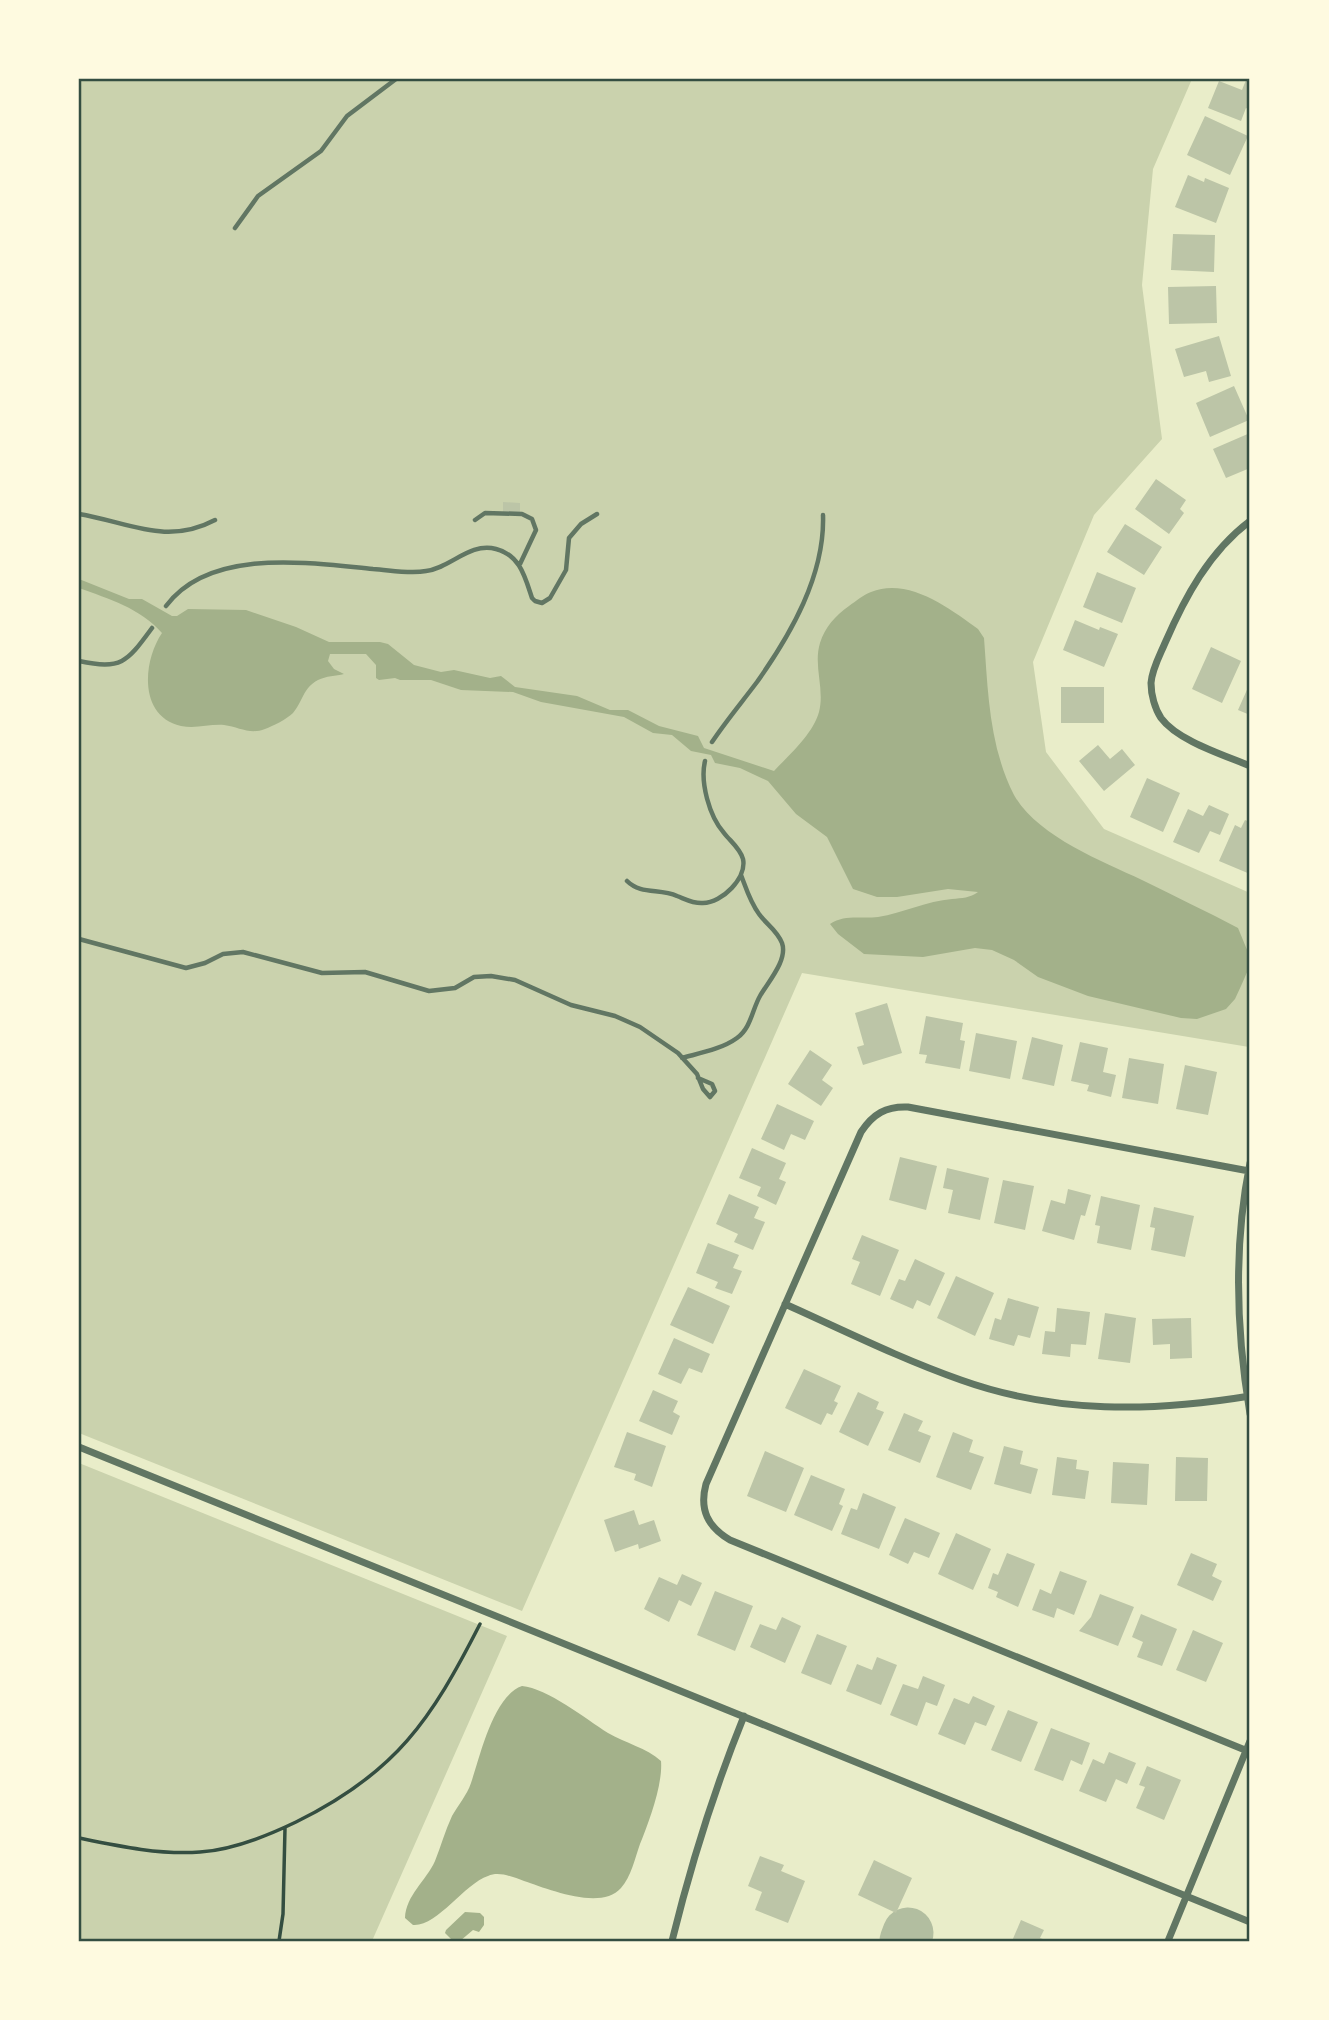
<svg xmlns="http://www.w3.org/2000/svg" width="1329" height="2020" font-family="'Golos Text',sans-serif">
  <rect width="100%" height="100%" fill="#e9edc9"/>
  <path fill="#cad2ad" d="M79 79H1192L1153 169 1142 285 1162 439 1094 515 1033 662 1046 752 1104 829 1250 893 1249 1047 802 973 522 1611 79 1433Z
    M79 1463 507 1636 372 1941H79Z"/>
  <path fill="#a3b18a" d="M79 579 129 599H142L172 616H177L188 609 246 610 296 627 329 642H380L388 644 414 665 441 672 454 670 490 678 501 676 515 687 577 696 610 710H628L659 726 698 736 704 748 774 771C789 755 813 734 819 712 825 689 813 666 820 643 825 627 835 616 849 606 856 601 863 595 871 592 909 577 950 609 978 629L984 638C988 691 989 746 1014 795 1037 836 1101 861 1142 880 1174 896 1206 911 1238 928L1250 957 1248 970 1241 986 1235 999 1226 1009 1197 1019 1181 1018 1088 996 1038 977 1014 960 992 950 975 948 923 957 864 954 838 934 830 924C845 914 860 919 878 917 903 913 927 901 952 899 962 898 970 898 978 892L948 889 897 897H877L853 889 827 837 796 814 768 781 740 768 715 763 711 755 691 751 672 735 653 733 624 717 541 702 513 692 461 690 431 680H400L395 678 379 680 376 678V665L366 654H330L328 661 334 669 344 674C336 676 326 676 318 680 303 688 303 701 293 713 287 719 273 726 265 729 250 735 239 727 224 725 209 724 196 729 181 726 138 716 143 661 162 633 140 608 109 599 79 588Z
    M522 1686C547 1688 586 1719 608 1733 625 1743 647 1748 661 1761 663 1784 649 1822 640 1844 635 1858 631 1877 621 1888 601 1911 548 1889 524 1881 513 1877 499 1871 488 1876 464 1884 437 1927 413 1925L405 1918C406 1895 426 1881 435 1861 441 1846 445 1831 452 1816 458 1805 467 1795 471 1783 480 1757 493 1696 522 1686Z
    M465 1912 480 1913 484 1917V1925L479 1932 473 1930 460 1941H453L445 1933 446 1930Z"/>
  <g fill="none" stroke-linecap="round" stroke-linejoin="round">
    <path stroke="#b2bea0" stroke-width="51" d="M905 1941 908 1933"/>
  </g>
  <path fill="#bcc5a7" d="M1246 80 1250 82V110L1246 108 1241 121 1208 108 1219 81 1242 90Z
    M1205 116 1248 136 1230 175 1187 155Z
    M1188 175 1204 182 1205 178 1229 188 1216 223 1175 207Z
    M1173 234 1215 235 1214 272 1171 270Z
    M1216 286 1217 323 1169 324 1168 287Z
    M1219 336 1231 376 1209 382 1206 371 1184 377 1175 349Z
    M1234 386 1249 420 1210 437 1196 403Z
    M1250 433V468L1226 478 1213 449Z
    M1156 479 1186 500 1180 509 1184 513 1169 534 1135 509Z
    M503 502 520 503V512H503Z
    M1125 524 1162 547 1144 575 1107 552Z
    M1097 572 1136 588 1122 623 1083 607Z
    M1075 620 1099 630 1100 627 1118 634 1104 667 1063 650Z
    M1211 647 1241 661 1222 703 1192 689Z
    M1250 683V715L1238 710Z
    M1061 687H1104V723H1061Z
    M1098 745 1110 759 1122 749 1135 765 1104 791 1079 761Z
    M1147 778 1180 793 1163 832 1130 817Z
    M1209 805 1229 814 1220 835 1210 831 1199 853 1173 842 1188 809 1203 816Z
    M1245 820 1250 822V874L1219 861 1235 825 1241 828Z
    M887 1003 902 1053 863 1065 857 1047 864 1045 855 1013Z
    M926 1016 963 1023 960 1040 965 1041 960 1069 925 1063 927 1055 919 1054Z
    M976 1033 1017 1041 1010 1079 969 1071Z
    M1032 1037 1063 1045 1054 1086 1022 1079Z
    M1080 1042 1108 1048 1103 1072 1116 1075 1111 1097 1087 1091 1089 1085 1071 1081Z
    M810 1050 832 1065 822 1080 833 1088 821 1106 788 1084Z
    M1129 1058 1164 1064 1158 1104 1122 1098Z
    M1185 1065 1217 1072 1208 1115 1176 1109Z
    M777 1104 814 1121 805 1140 791 1134 784 1150 761 1139Z
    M752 1148 786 1163 779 1179 786 1182 776 1205 757 1196 761 1187 739 1178Z
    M900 1157 937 1166 926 1210 889 1200Z
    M947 1168 989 1178 980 1220 948 1213 953 1190 943 1188Z
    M1003 1180 1034 1186 1025 1230 994 1223Z
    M1068 1189 1091 1195 1085 1216 1081 1215 1074 1240 1042 1231 1051 1200 1065 1204Z
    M729 1194 759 1207 754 1218 765 1222 753 1250 734 1242 738 1234 716 1224Z
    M1101 1196 1140 1205 1131 1250 1097 1243 1100 1226 1095 1225Z
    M1154 1207 1194 1216 1185 1257 1151 1250 1155 1228 1150 1227Z
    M862 1235 899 1250 880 1296 851 1284 860 1262 852 1259Z
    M708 1243 739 1255 733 1268 742 1271 732 1294 715 1288 718 1282 696 1273Z
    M915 1259 945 1273 930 1306 917 1300 913 1309 890 1299 899 1279 905 1281Z
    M956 1276 994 1293 975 1336 937 1318Z
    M688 1287 730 1306 713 1344 670 1325Z
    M1008 1298 1039 1307 1030 1338 1018 1335 1014 1346 989 1339 995 1318 1001 1320Z
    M1057 1308 1090 1312 1086 1345 1071 1344 1070 1357 1042 1354 1045 1331 1055 1332Z
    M1105 1313 1136 1318 1130 1363 1098 1359Z
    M1191 1318 1192 1358 1170 1359V1344L1153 1345 1152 1319Z
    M674 1338 710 1354 702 1373 689 1368 681 1384 658 1374Z
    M804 1369 841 1386 834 1401 838 1403 832 1415 827 1413 821 1425 785 1408Z
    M653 1390 678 1401 673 1412 680 1416 672 1435 639 1421Z
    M858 1392 879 1402 876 1409 884 1412 868 1446 839 1432Z
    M904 1413 923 1421 918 1431 931 1436 920 1463 888 1450Z
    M627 1432 666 1446 652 1487 634 1480 636 1474 614 1467Z
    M953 1432 973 1440 969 1452 984 1457 971 1490 936 1477Z
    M1004 1446 1023 1451 1020 1464 1038 1469 1031 1494 994 1484Z
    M765 1451 804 1468 786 1512 747 1496Z
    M1057 1457 1077 1460 1076 1469 1089 1471 1085 1499 1052 1495Z
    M1176 1457 1208 1458 1207 1501H1175Z
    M1113 1462 1149 1464 1147 1505 1111 1503Z
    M811 1475 845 1489 839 1504 843 1506 832 1531 794 1515Z
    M863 1493 896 1507 879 1549 841 1534 851 1508 857 1510Z
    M634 1510 639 1525 654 1520 661 1541 639 1549 638 1544 615 1552 604 1520Z
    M905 1518 940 1533 929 1558 914 1552 908 1564 889 1555Z
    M956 1533 991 1549 973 1590 938 1574Z
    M1007 1553 1035 1564 1018 1607 996 1597 998 1592 988 1588 993 1573 998 1575Z
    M1191 1553 1217 1564 1212 1576 1222 1581 1213 1601 1177 1585Z
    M1060 1571 1087 1581 1074 1615 1057 1608 1054 1618 1032 1610 1040 1589 1051 1594Z
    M682 1574 702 1583 691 1606 679 1600 669 1622 644 1609 659 1577 677 1585Z
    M715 1591 753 1606 735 1651 697 1635Z
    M1100 1594 1134 1607 1118 1646 1079 1631 1091 1617Z
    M1141 1614 1177 1629 1162 1666 1137 1657 1143 1642 1132 1637Z
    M782 1617 801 1626 785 1663 750 1647 760 1624 776 1630Z
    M1193 1630 1223 1643 1206 1682 1176 1670Z
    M817 1634 847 1646 831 1685 801 1673Z
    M877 1657 897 1665 881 1705 846 1691 857 1664 872 1670Z
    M923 1676 945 1685 937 1706 926 1702 917 1726 890 1715 903 1684 918 1689Z
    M973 1696 995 1706 986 1726 975 1722 965 1745 938 1734 954 1698 969 1704Z
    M1008 1710 1038 1722 1021 1762 991 1750Z
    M1051 1728 1090 1743 1082 1765 1071 1760 1063 1781 1034 1770Z
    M1109 1752 1136 1763 1127 1784 1116 1779 1106 1802 1079 1791 1093 1759 1104 1764Z
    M1147 1766 1181 1780 1164 1820 1136 1808 1145 1787 1139 1785Z
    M760 1856 784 1865 781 1871 805 1881 788 1923 755 1910 762 1892 748 1886Z
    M874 1860 912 1878 896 1913 858 1895Z
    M1021 1920 1044 1930 1040 1938 1049 1941H1012Z"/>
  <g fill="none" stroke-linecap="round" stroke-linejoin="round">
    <path stroke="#344e41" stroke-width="3.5" d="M79 1838C118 1846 160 1855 200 1852 233 1850 267 1836 296 1822 396 1773 431 1720 480 1624
      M279 1941 283 1914 285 1828"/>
    <path stroke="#617663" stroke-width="4.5" d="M235 228 258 196 321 151 347 116 396 79
      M79 514C128 522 166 546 215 520
      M475 520 485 513 522 514 532 519 536 530 520 564
      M166 606C210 547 309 563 373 569 390 570 409 574 426 571 451 568 469 542 496 549 520 555 525 577 532 598L535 601 542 603 550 598 566 570 569 538 581 524 597 514
      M79 661C122 670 127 662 152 628
      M712 742C726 721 742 702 757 682 791 634 825 575 823 515
      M627 881C641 895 660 888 677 896 685 899 694 904 703 903 722 903 747 878 743 859 740 848 730 841 724 833 709 816 700 782 705 761
      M79 939 186 968 205 963 223 954 243 952 322 973 365 972 429 991 455 988 474 977 491 976 515 980 571 1005 615 1016 640 1027 678 1053 697 1074 703 1089 710 1097 715 1091 712 1084 698 1078
      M682 1058C700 1053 722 1049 737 1038 751 1028 752 1010 760 996 768 982 788 960 782 943 777 930 766 924 759 914 750 902 746 888 741 875"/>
    <path stroke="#617663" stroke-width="7" d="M1250 521C1209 552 1185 597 1165 643 1160 655 1152 669 1151 683 1151 695 1155 709 1161 718 1178 741 1224 755 1250 766
      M1250 1163C1233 1247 1236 1330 1250 1414
      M1249 1171 908 1107C886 1106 873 1114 861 1132L706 1484C699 1510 708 1527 730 1540L1250 1752
      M785 1304C843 1330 901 1359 961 1380 1056 1414 1153 1412 1250 1396
      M79 1447 1250 1922
      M672 1941C691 1864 714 1790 744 1716
      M1168 1941 1250 1741"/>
  </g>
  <rect width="1329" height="2020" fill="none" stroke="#fefae0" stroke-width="161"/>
  <rect x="80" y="80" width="1168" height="1860" fill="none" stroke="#344e41" stroke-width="2.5"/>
</svg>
